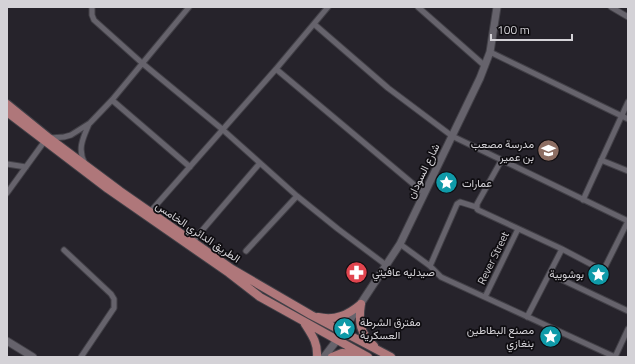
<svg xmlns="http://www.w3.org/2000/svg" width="635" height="364" font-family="'Titillium Web',Vazirmatn,sans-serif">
  <rect width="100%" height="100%" fill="#26232b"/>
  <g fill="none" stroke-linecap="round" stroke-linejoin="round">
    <defs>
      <path id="street" d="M92 7V15L94 20 142 63 222 129 297 196 338 229 386 265
        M418 7 485 66
        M611 7 628 17
        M314 24 388 88 452 136 628 221 604 269H600L562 249 478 210 477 209V204L501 161
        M490 52 628 119
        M276 69 424 193
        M112 100 190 167
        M50 138 64 137 71 135 90 123 112 100 189 7
        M601 160 628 171
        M7 164 26 167
        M85 164C77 149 83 138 89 124
        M7 193 44 142
        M583 200 628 102
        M150 212 276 69 328 7
        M193 241 260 163
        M400 244 430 266 441 277 615 357
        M64 250 111 294 114 299V308L81 357
        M246 251 297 196
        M430 266 457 204 460 202 476 207
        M550 274 628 311
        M485 297 518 229
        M527 317 562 249
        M615 357 628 329"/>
      <path id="secondary" d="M342 332 400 244 480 78 490 52 497 7
        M7 341 33 357
        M324 357 337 340"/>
      <path id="primary" d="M7 104 49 138 120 191 232 269 311 315 391 357
        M7 112 108 189 229 273 260 297 368 357
        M361 304C358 323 360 333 374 346
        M318 317C335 321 348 315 361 304
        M305 324C312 335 318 343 317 357
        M332 357 342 353 358 354"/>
    </defs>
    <use href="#street" stroke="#424047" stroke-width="7"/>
    <use href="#secondary" stroke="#424047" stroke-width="9"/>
    <use href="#primary" stroke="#424047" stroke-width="10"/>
    <use href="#street" stroke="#66636c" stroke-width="5"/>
    <use href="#secondary" stroke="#66636c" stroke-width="7"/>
    <use href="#primary" stroke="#af777a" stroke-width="8"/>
  </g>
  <defs>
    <symbol id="school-disc" viewBox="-11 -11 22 22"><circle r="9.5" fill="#8d6e63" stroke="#0f0d11"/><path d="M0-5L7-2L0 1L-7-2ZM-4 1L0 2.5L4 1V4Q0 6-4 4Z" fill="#fff"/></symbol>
    <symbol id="sight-disc" viewBox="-11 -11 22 22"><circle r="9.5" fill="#0f9aa8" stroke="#0f0d11"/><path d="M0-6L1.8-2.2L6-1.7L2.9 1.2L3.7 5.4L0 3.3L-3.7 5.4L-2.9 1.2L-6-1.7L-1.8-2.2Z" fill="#fff"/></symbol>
    <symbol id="pharmacy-disc" viewBox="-11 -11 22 22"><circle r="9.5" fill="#e0444e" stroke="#0f0d11"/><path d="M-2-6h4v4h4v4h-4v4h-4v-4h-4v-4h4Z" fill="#fff"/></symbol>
  </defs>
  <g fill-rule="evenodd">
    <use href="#school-disc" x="536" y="138" width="25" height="25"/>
    <use href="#sight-disc" x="434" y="170" width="25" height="25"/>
    <use href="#pharmacy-disc" x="344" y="260" width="25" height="25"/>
    <use href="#sight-disc" x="586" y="262" width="25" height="25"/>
    <use href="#sight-disc" x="332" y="316" width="25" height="25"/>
    <use href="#sight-disc" x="538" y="324" width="25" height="25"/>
  </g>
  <g text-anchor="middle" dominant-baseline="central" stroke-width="3.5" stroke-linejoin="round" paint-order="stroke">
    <g font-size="11" fill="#d4d2d7" stroke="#0f0d11" text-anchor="end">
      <text x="534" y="144">مدرسة مصعب<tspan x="534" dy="13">بن عمير</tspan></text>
      <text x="462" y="183" text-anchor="start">عمارات</text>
      <text x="372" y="272" text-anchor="start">صيدليه عافيتي</text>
      <text x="584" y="274">بوشويبة</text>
      <text x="360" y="322" text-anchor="start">مفترق الشرطة<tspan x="360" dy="13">العسكرية</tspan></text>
      <text x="534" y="330">مصنع البطاطين<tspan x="534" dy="13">بنغازي</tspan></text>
    </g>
    <g font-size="11" fill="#d4d2d7" stroke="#0f0d11">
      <text transform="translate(423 171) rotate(-64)">شارع السودان</text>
      <text transform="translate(198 232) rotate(34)">الطريق الدائري الخامس</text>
      <text transform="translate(493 258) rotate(-64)">Rever Street</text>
    </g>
  </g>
  <rect width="635" height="364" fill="none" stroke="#d4d2d7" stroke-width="16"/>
  <path d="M491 34v6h81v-6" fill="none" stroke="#d4d2d7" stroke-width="2"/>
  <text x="497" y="34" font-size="12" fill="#d4d2d7" stroke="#0f0d11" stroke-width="3" paint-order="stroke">100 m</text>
</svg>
